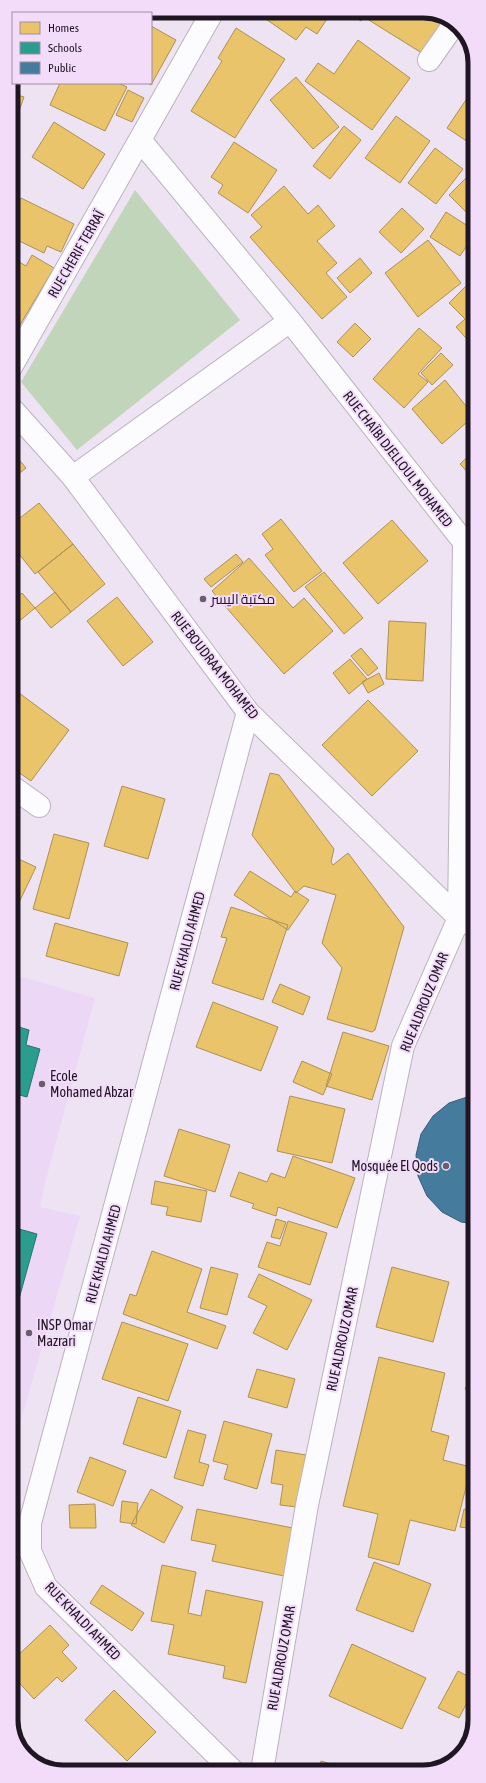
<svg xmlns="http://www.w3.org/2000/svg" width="486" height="1783" font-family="'Asap Condensed',Cairo,sans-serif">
  <rect width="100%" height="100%" fill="#eee3f3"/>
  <path fill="#edd7f6" d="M12 974 95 998 46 1179 40 1207 80 1216 12 1451Z"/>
  <path fill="#c1d5ba" d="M135 190 240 320 77 450 21 382Z"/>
  <path fill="#e9c46a" stroke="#ad9055" d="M263 11H329L331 13 317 34 306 27 296 40 260 15Z
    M345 11H430L447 20 425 55 364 17 361 21Z
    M151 26 176 40 151 85 148 83H151Z
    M236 28 285 59 235 138 191 111 222 61 218 58Z
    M358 40 410 78 372 130 305 81 318 63 334 74Z
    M13 58V70L11 69V63Z
    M296 77 339 127 313 149 270 100Z
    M60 83H118L127 87 105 131 50 105Z
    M128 90 144 98 132 122 116 115Z
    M472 91 474 92V146L447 128Z
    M11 93 24 97 13 128 11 127Z
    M396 116 430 141 400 183 365 158Z
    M54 122 105 154 83 189 32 157Z
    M344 126 361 140 330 179 313 166Z
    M234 142 277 170 248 213 218 193 223 185 211 177Z
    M435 148 463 169 436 204 408 183Z
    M11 168 20 172 12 188H11Z
    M474 170V220L449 195Z
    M284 186 308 214 318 205 335 226 317 241 337 263 326 273 347 297 322 319 250 237 262 227 251 215Z
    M21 198 74 224 61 252 47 246 44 253 11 237V219Z
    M402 208 424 229 401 253 379 232Z
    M446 212 474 230V235L460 256 430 237Z
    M428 240 461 283 418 317 385 273Z
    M32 255 54 268 17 330 11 327V257L26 266Z
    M360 258 372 273 350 293 337 278Z
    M466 286 474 295V347L456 327 465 319 449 303Z
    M355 323 371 339 353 357 337 342Z
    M419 328 442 348 418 374 428 382 404 408 373 379Z
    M441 353 453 365 432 385 421 373Z
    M445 380 474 416 442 444 412 409Z
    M11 450 26 468 11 480Z
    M474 451V479L460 464Z
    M39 503 73 544 35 574 11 544V525Z
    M281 519 322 571 294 592 265 555 273 549 262 534Z
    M392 520 428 561 378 604 343 563Z
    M73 544 105 584 71 612 38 572Z
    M236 554 243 562 211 587 204 579Z
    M249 558 293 608 304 598 333 631 284 674 212 591Z
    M324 572 363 618 344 634 305 587Z
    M55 592 71 612 51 628 35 608Z
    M22 593 35 608 11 628V602Z
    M117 597 153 642 123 666 87 621Z
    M389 621 426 623 423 681 386 679Z
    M361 648 378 668 368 676 351 656Z
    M350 659 367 679 349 694 333 673Z
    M379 673 384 684 368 693 362 682Z
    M11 687 69 730 31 781 11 767Z
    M368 700 418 751 372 796 322 745Z
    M270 773 279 775 334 849 331 862 333 865 348 853 404 927 375 1030 372 1032 327 1019 342 968 322 943 336 895 304 886 296 893 252 835Z
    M122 786 165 799 148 859 104 846Z
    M54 834 89 843 69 919 33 909Z
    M12 856 36 867 12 917Z
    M250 871 291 897 295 891 309 900 288 930 234 895Z
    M231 907 288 925 263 1000 212 983 227 938 221 937Z
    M55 923 128 943 119 976 46 956Z
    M280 984 310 997 303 1015 272 1002Z
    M213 1002 278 1027 261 1071 196 1047Z
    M343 1032 389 1046 372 1100 326 1086Z
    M302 1061 332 1074 323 1095 293 1082Z
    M290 1096 345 1109 332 1163 277 1151Z
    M179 1129 230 1145 215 1192 164 1176Z
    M293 1156 355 1178 337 1228 278 1207 276 1216 252 1208 254 1204 230 1196 239 1172 267 1182 271 1173 285 1178Z
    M155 1181 207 1191 201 1222 166 1215 168 1207 151 1204Z
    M276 1219 286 1222 280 1239 271 1237Z
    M288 1221 327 1233 310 1285 258 1267 267 1242 280 1246Z
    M152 1251 202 1269 187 1312 226 1326 217 1349 123 1314 130 1294 136 1296Z
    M470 1264H475V1306H469Z
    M211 1267 238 1274 227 1315 200 1308Z
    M392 1267 449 1282 433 1342 376 1327Z
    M259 1274 312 1300 287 1350 253 1333 267 1306 248 1297Z
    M122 1322 188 1344 168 1401 102 1379Z
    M379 1357 445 1373 431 1431 449 1436 443 1460 471 1467 455 1531 410 1520 399 1565 368 1557 378 1514 343 1506Z
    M257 1369 295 1379 287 1408 248 1397Z
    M475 1383V1406L465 1388Z
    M138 1397 181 1411 166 1458 123 1444Z
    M475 1419V1433L469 1422Z
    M224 1421 272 1434 257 1489 224 1479 228 1465 213 1461Z
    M188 1430 206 1435 199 1462 209 1465 203 1486 174 1478Z
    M276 1450 306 1455 297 1507 280 1505 283 1485 271 1483Z
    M90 1457 126 1471 113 1506 77 1492Z
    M475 1470V1486L468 1474Z
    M151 1489 183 1507 164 1543 131 1525Z
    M122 1501 138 1503 136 1524 120 1522Z
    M95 1504 96 1528H70L69 1505Z
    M197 1509 293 1528 284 1576 212 1561 216 1545 191 1540Z
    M464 1509 475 1511V1529L460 1527Z
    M374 1562 431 1584 413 1632 356 1610Z
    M162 1565 196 1572 188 1613 201 1616 206 1590 263 1602 246 1683 223 1678 225 1666 168 1654 174 1625 151 1621Z
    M102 1585 144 1613 132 1631 90 1603Z
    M50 1625 69 1645 62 1652 77 1668 62 1682 57 1677 34 1699 12 1675V1661Z
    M352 1644 426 1678 402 1729 329 1696Z
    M458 1671 475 1680V1695L472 1693 459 1718 438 1708Z
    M114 1690 156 1732 127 1761 85 1720Z
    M321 1761 355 1771H318Z"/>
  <path fill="#2a9d8f" stroke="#27746f" d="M12 1025 29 1030 26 1045 40 1049 27 1097 12 1093Z
    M12 1227 37 1234 12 1324Z"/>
  <path fill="#457b9d" stroke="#3a5d78" d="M470 1096H475V1224L461 1222 442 1212 427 1196 418 1176 416 1155 421 1134 433 1116 449 1103Z"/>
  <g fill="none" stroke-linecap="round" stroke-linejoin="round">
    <defs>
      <path id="minor" d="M429 60 455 23
        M140 140 290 321 464 542 459 918 403 1046 307 1505 262 1771
        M11 367 213 11
        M11 408 73 477 248 712 459 918 475 927
        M73 477 290 321
        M11 786 39 806
        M233 1771 46 1587 30 1551V1523L248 712"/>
    </defs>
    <use href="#minor" stroke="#bbb2bf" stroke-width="24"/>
    <use href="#minor" stroke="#fcfbfd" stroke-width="22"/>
  </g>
  <g fill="#685e6c" stroke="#f2dcfa" stroke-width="1.5">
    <circle cx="203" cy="599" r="4"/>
    <circle cx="42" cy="1084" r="4"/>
    <circle cx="446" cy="1166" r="4"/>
    <circle cx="29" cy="1333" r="4"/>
  </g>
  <g text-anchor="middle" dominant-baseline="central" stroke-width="4" stroke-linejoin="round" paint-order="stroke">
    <g font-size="14" fill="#201623" stroke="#f2dcfa">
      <text transform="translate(76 254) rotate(-60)">RUE CHERIF TERRAÏ</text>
      <text transform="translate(398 459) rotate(52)">RUE CHAÏBI DJELLOUL MOHAMED</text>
      <text transform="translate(215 665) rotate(52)">RUE BOUDRAA MOHAMED</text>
      <text transform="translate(187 941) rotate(-75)">RUE KHALDI AHMED</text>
      <text transform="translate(424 1002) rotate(-68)">RUE ALDROUZ OMAR</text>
      <text transform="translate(103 1254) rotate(-75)">RUE KHALDI AHMED</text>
      <text transform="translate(342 1339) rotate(-78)">RUE ALDROUZ OMAR</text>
      <text transform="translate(83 1621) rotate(46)">RUE KHALDI AHMED</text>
      <text transform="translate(281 1658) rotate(-80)">RUE ALDROUZ OMAR</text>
    </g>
    <g font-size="14" fill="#201623" stroke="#f2dcfa" text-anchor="start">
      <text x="211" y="599">مكتبة اليسر</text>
      <text x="50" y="1076">Ecole<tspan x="50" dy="16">Mohamed Abzar</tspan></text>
      <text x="438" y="1166" text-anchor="end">Mosquée El Qods</text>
      <text x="37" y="1325">INSP Omar<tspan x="37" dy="16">Mazrari</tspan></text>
    </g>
  </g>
  <path d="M0 0H486V1783H0ZM63 18H423A45 45 0 0 1 468 63V1720A45 45 0 0 1 423 1765H63A45 45 0 0 1 18 1720V63A45 45 0 0 1 63 18Z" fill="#f2dcfa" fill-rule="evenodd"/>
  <path fill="none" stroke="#201623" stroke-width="5" d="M63 18H423A45 45 0 0 1 468 63V1720A45 45 0 0 1 423 1765H63A45 45 0 0 1 18 1720V63A45 45 0 0 1 63 18Z"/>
  <rect x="12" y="12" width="140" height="72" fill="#f2dcfa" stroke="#9e8da4"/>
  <rect x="20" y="22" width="20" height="12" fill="#e9c46a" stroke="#9e8da4"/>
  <text x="48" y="32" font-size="12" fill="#201623">Homes</text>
  <rect x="20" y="42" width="20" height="12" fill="#2a9d8f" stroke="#9e8da4"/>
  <text x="48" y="52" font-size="12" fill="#201623">Schools</text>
  <rect x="20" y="62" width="20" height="12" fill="#457b9d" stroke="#9e8da4"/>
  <text x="48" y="72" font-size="12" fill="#201623">Public</text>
</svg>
